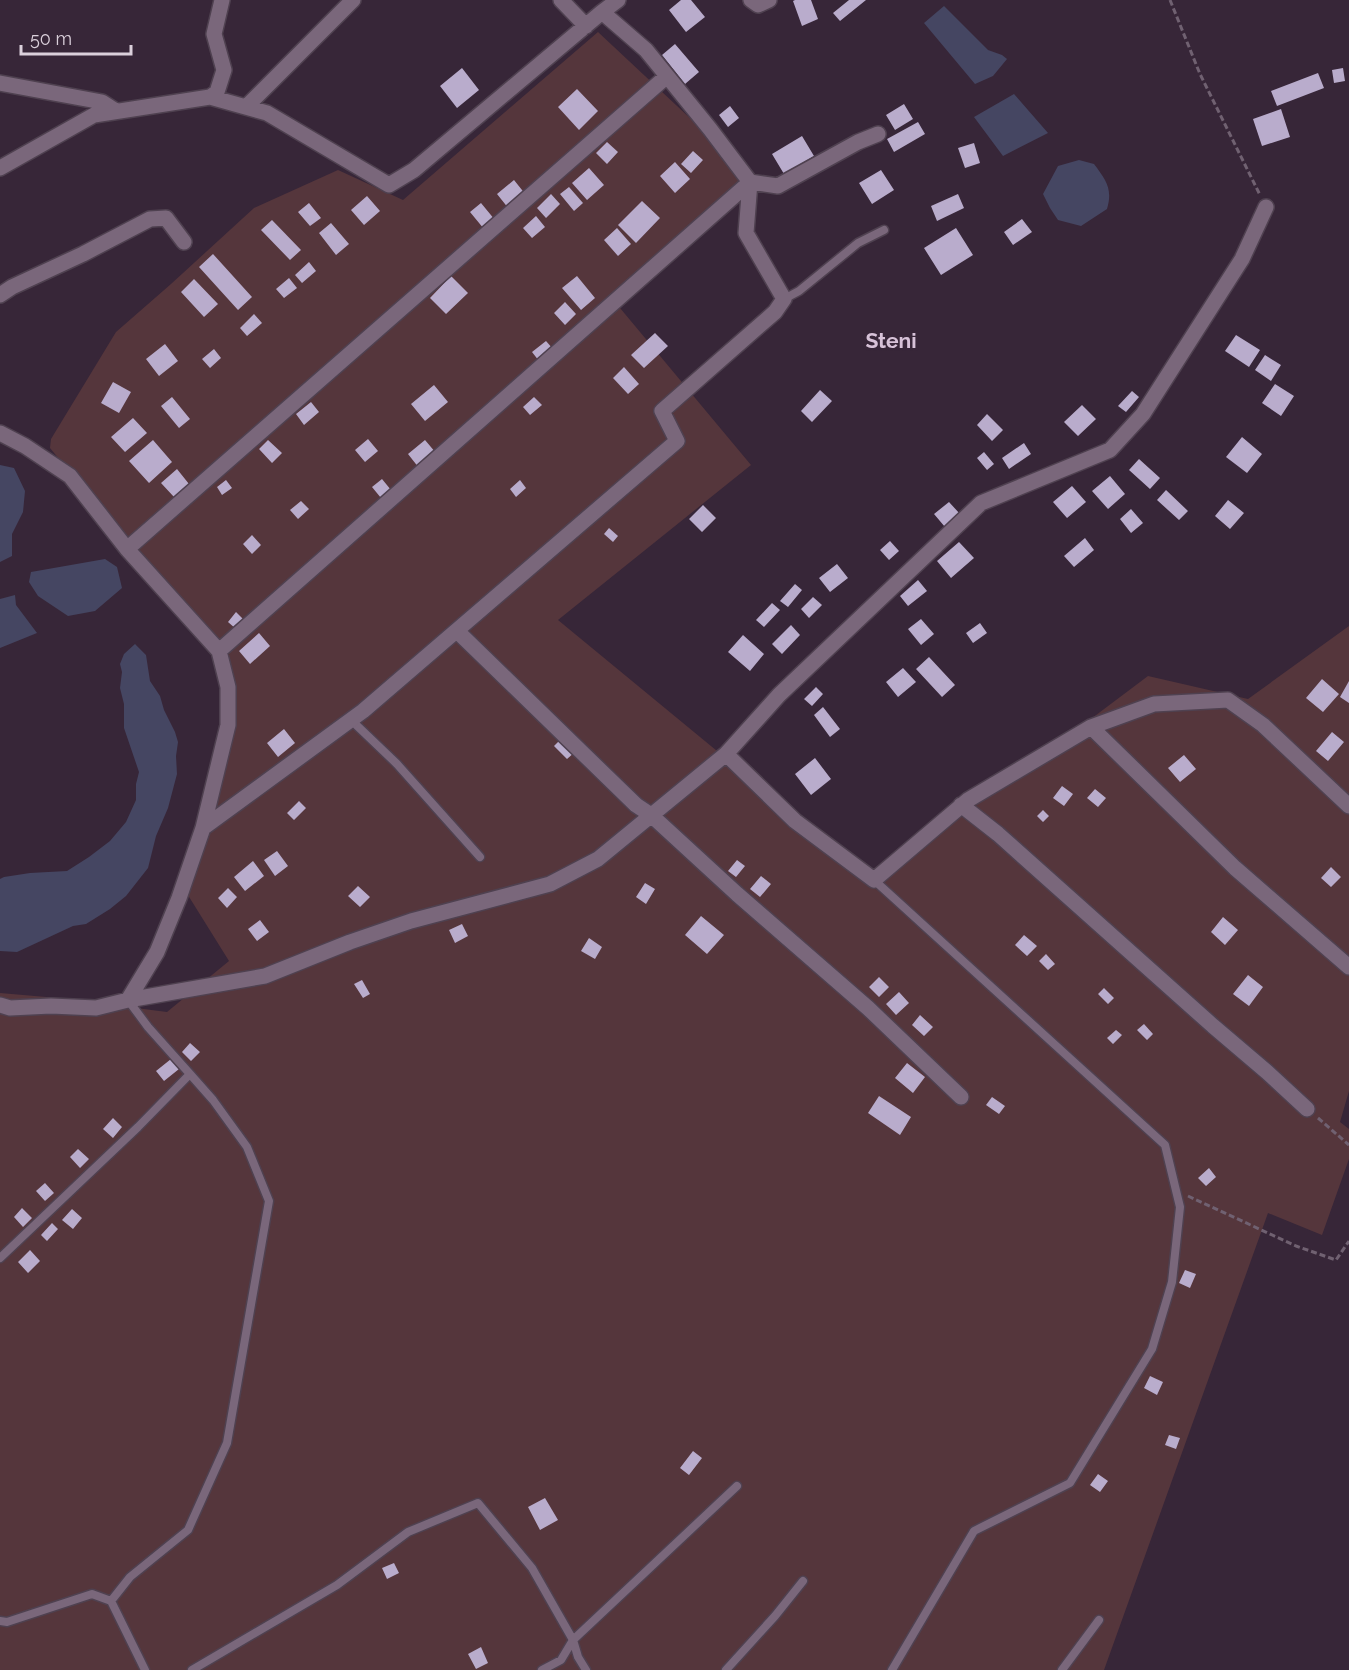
<svg xmlns="http://www.w3.org/2000/svg" width="1349" height="1670" font-family="Raleway,sans-serif">
  <rect width="100%" height="100%" fill="#372638"/>
  <path fill="#55363c" d="M598 32 754 178 610 296 751 465 558 620 870 877 886 873 1148 676 1248 699 1349 626V1091L1340 1122 1349 1129V1159L1322 1235 1268 1213 1104 1670H0V993L58 998 167 1012 229 961 186 892 236 715 222 643 153 573 50 448 51 439 116 332 171 284 254 208 338 170 403 200Z"/>
  <path fill="#454662" d="M944 6 988 50 1002 55 1007 59 993 76 975 84 924 23Z
    M1014 94 1048 133 1003 156 974 117Z
    M1079 160 1094 164C1106 180 1113 189 1107 209L1081 226 1058 220 1050 208 1043 194 1058 166Z
    M0 465 14 468 25 491 23 512 12 534V556L0 562Z
    M105 559 117 567 122 588 95 611 68 616 38 596 29 582 31 572Z
    M15 595 16 605 37 633 0 648V599Z
    M135 644 146 655 150 681 160 696 164 710 175 732 178 742 176 756 177 774 168 808 156 836 148 868 126 896 110 909 86 924 73 926 17 952 0 951V879L4 877 30 873 67 871 89 857 110 841 126 822 136 800V784L139 772 124 728V704L120 688 122 672 120 664 124 654Z"/>
  <path fill="#b9accc" d="M681 0H691L705 17 686 32 669 10Z
    M795 0H811L818 19 802 26 793 1Z
    M849 0H866L840 21 833 13Z
    M675 44 699 72 685 84 662 55Z
    M462 68 479 90 457 108 440 86Z
    M1343 68 1345 81 1334 83 1332 70Z
    M1318 73 1324 88 1277 106 1271 91Z
    M577 89 598 111 579 130 558 107Z
    M904 104 913 119 895 130 886 115Z
    M730 106 739 118 728 127 719 115Z
    M1281 109 1290 137 1262 146 1253 119Z
    M918 122 925 134 894 152 887 139Z
    M802 136 814 156 784 174 772 154Z
    M607 142 618 152 607 164 596 153Z
    M974 143 980 163 965 168 958 148Z
    M693 151 703 160 691 173 681 164Z
    M675 162 690 179 675 193 660 176Z
    M589 168 604 185 587 200 572 183Z
    M881 170 894 190 872 204 859 183Z
    M514 180 526 195 509 209 497 194Z
    M569 187 583 203 574 211 560 194Z
    M551 194 560 204 546 218 537 208Z
    M958 194 964 208 937 221 931 206Z
    M367 196 380 211 364 225 351 210Z
    M642 201 660 218 636 243 618 225Z
    M309 203 321 218 310 226 298 212Z
    M481 203 495 220 484 229 470 212Z
    M536 216 545 227 532 238 523 228Z
    M1022 219 1032 232 1013 245 1004 232Z
    M272 220 301 250 290 260 261 230Z
    M331 223 349 244 336 255 319 233Z
    M617 228 631 244 618 256 604 240Z
    M956 228 973 255 941 275 924 248Z
    M213 254 252 297 238 310 199 267Z
    M309 262 316 271 302 283 295 275Z
    M451 276 468 293 446 314 430 298Z
    M577 276 595 298 581 310 562 288Z
    M289 278 297 288 284 298 276 289Z
    M194 279 218 304 204 317 181 292Z
    M565 302 576 314 565 325 554 313Z
    M254 314 262 323 247 336 240 328Z
    M655 333 668 346 644 368 631 355Z
    M1236 335 1260 350 1249 367 1225 351Z
    M546 341 553 349 539 361 532 352Z
    M165 344 178 361 159 376 146 359Z
    M214 349 221 358 210 368 202 359Z
    M1265 355 1281 365 1271 381 1255 370Z
    M624 367 639 384 628 394 613 378Z
    M113 382 131 392 119 413 101 403Z
    M1275 384 1294 396 1281 416 1262 403Z
    M434 385 448 402 425 421 411 404Z
    M820 390 832 401 812 422 801 411Z
    M1132 391 1139 397 1126 412 1118 406Z
    M172 397 190 419 179 428 161 406Z
    M534 397 542 405 530 415 523 407Z
    M311 402 319 412 304 425 296 414Z
    M1082 405 1096 419 1078 436 1064 422Z
    M987 414 1003 430 992 441 977 425Z
    M133 418 147 433 125 452 111 437Z
    M1242 437 1262 454 1247 473 1226 457Z
    M368 439 378 451 365 462 355 450Z
    M153 440 172 462 149 483 129 461Z
    M268 440 282 453 272 463 259 449Z
    M425 440 436 453 419 468 408 454Z
    M1024 443 1031 454 1009 469 1002 458Z
    M984 452 994 464 987 470 977 458Z
    M1139 459 1160 478 1150 489 1129 470Z
    M177 469 189 484 174 497 161 483Z
    M1110 476 1125 494 1108 509 1092 491Z
    M382 479 391 490 381 498 372 487Z
    M226 480 232 488 222 495 217 487Z
    M520 480 526 488 516 497 510 489Z
    M1072 486 1086 502 1067 518 1053 502Z
    M1166 490 1188 511 1179 520 1157 500Z
    M1228 500 1244 513 1230 529 1215 516Z
    M301 501 309 509 298 519 290 510Z
    M949 502 960 514 945 527 934 514Z
    M703 505 716 518 702 532 689 519Z
    M1131 509 1143 523 1131 533 1120 519Z
    M609 528 618 536 613 542 604 534Z
    M252 535 261 545 252 554 243 544Z
    M1085 538 1094 550 1074 567 1064 556Z
    M890 541 899 551 889 560 880 550Z
    M959 542 974 558 951 578 937 561Z
    M837 564 848 578 830 592 819 578Z
    M918 580 927 591 908 606 900 596Z
    M795 584 802 590 788 607 780 601Z
    M813 597 822 605 809 618 801 609Z
    M772 603 780 610 764 627 756 620Z
    M236 612 244 620 236 629 228 622Z
    M921 619 934 634 921 645 908 629Z
    M980 623 987 633 973 643 966 633Z
    M791 625 800 635 782 654 772 644Z
    M259 633 270 646 250 664 239 651Z
    M743 635 764 654 750 671 728 652Z
    M929 657 955 685 942 697 916 669Z
    M903 668 916 682 898 697 886 682Z
    M1322 679 1339 694 1323 712 1306 698Z
    M1349 681V703L1340 697Z
    M816 687 823 694 812 706 804 699Z
    M823 707 840 729 830 737 814 715Z
    M284 729 295 743 278 757 267 743Z
    M1332 732 1344 742 1328 761 1316 751Z
    M562 738 575 752 567 759 554 746Z
    M1184 755 1196 769 1180 782 1168 768Z
    M815 758 831 779 811 795 795 774Z
    M1062 786 1073 794 1064 806 1053 798Z
    M1095 789 1106 798 1098 807 1087 798Z
    M299 801 306 808 294 820 287 813Z
    M1043 810 1049 816 1043 822 1037 816Z
    M277 851 288 866 275 876 264 860Z
    M737 860 745 866 736 877 728 871Z
    M253 861 264 876 245 891 234 877Z
    M1331 867 1341 877 1331 887 1321 878Z
    M761 876 771 884 760 897 750 889Z
    M645 883 655 889 646 904 636 897Z
    M358 886 370 897 360 907 348 896Z
    M228 888 237 897 227 908 218 898Z
    M701 916 724 935 707 954 685 935Z
    M1223 917 1238 930 1225 945 1211 932Z
    M260 920 269 932 257 941 248 929Z
    M462 924 468 936 455 943 449 930Z
    M1024 935 1037 946 1027 956 1015 945Z
    M589 938 602 947 595 959 581 951Z
    M1046 954 1055 964 1048 970 1039 961Z
    M1248 975 1263 987 1249 1006 1233 994Z
    M879 977 889 987 879 997 869 987Z
    M362 980 370 994 363 998 354 984Z
    M1104 988 1114 998 1108 1004 1098 994Z
    M899 992 909 1003 896 1015 886 1004Z
    M920 1015 933 1027 924 1036 912 1025Z
    M1144 1024 1153 1034 1147 1040 1137 1030Z
    M1116 1030 1122 1035 1113 1044 1107 1038Z
    M190 1043 200 1052 191 1061 182 1052Z
    M171 1059 179 1069 164 1081 156 1071Z
    M907 1063 925 1077 913 1093 895 1078Z
    M879 1096 911 1117 900 1135 868 1113Z
    M992 1097 1005 1106 999 1114 986 1105Z
    M113 1118 122 1127 113 1138 103 1129Z
    M78 1149 89 1159 80 1168 70 1157Z
    M1209 1168 1216 1177 1206 1186 1198 1178Z
    M45 1183 54 1193 45 1201 36 1191Z
    M22 1208 32 1218 23 1227 14 1217Z
    M72 1209 82 1218 73 1229 62 1220Z
    M52 1223 58 1229 47 1241 41 1235Z
    M30 1250 40 1261 28 1273 18 1262Z
    M1185 1270 1196 1274 1190 1288 1179 1283Z
    M1150 1376 1163 1382 1157 1395 1144 1388Z
    M1169 1435 1180 1438 1176 1449 1165 1445Z
    M693 1451 702 1458 689 1475 680 1468Z
    M1098 1474 1108 1481 1100 1492 1090 1485Z
    M545 1498 558 1520 540 1530 528 1507Z
    M394 1563 399 1573 387 1579 382 1568Z
    M481 1647 488 1663 476 1669 468 1654Z"/>
  <g fill="none" stroke-linecap="round" stroke-linejoin="round">
    <defs>
      <path id="service" d="M784 299 799 291 858 243 884 230
        M350 719 397 764 480 857
        M874 880 1165 1145 1180 1207 1172 1282 1152 1349 1070 1483 974 1531 892 1670
        M0 1258 138 1127 190 1074 148 1027 128 1000
        M111 1601 130 1577 188 1530 227 1443 269 1201 247 1147 213 1100 190 1074
        M0 1621 7 1622 92 1594 111 1601 145 1670
        M573 1640 578 1657 586 1670
        M192 1670 337 1585 408 1532 478 1503 532 1568 573 1640 737 1486
        M542 1670 561 1660 573 1640
        M726 1670 775 1616 803 1581
        M1062 1670 1099 1620"/>
      <path id="minor" d="M561 0 586 26
        M751 0 758 5 769 0
        M602 12 618 0
        M0 83 102 102 116 111
        M210 97 217 92 224 70 214 34 222 0
        M247 106 353 0
        M0 168 94 115 210 97 267 113 389 185 414 170 602 12 646 50 710 129 750 182 746 233 784 299 775 312 662 411 677 441 363 711 203 828
        M0 295 12 287 83 254 150 219 166 218 184 242
        M0 433 25 446 70 476 127 549 219 651 228 687V725L203 828 179 898 157 952 128 1000
        M127 549 667 76
        M457 631 636 805 651 815 737 894 868 1008 961 1097
        M219 651 750 182 778 186 858 142 878 134
        M1091 727 1235 868 1349 967
        M726 754 795 821 874 880 968 800 1091 727 1154 704 1228 700 1263 725 1349 806
        M961 805 998 834 1213 1026 1267 1072 1307 1109
        M0 1005 10 1008 51 1006 96 1008 128 1000 265 976 350 942 411 921 550 884 598 859 726 754 779 695 981 503 1110 450 1143 414 1242 259 1266 207"/>
    </defs>
    <use href="#service" stroke="#4f4150" stroke-width="11"/>
    <use href="#minor" stroke="#4f4150" stroke-width="18"/>
    <path stroke="#706171" stroke-width="3" stroke-dasharray="6 3" stroke-linecap="butt" d="M1170 0 1200 74 1260 195
      M1318 1118 1349 1145
      M1188 1196 1296 1246 1336 1260 1349 1241"/>
    <use href="#service" stroke="#7a677b" stroke-width="8"/>
    <use href="#minor" stroke="#7a677b" stroke-width="15"/>
  </g>
  <g text-anchor="middle" dominant-baseline="central" stroke-width="6" stroke-linejoin="round" paint-order="stroke">
    <g font-size="21" font-weight="bold" fill="#d7c2d8" stroke="#372638">
      <text x="891" y="340">Steni</text>
    </g>
  </g>
  <path d="M21 45v9h110v-9" fill="none" stroke="#dbd0db" stroke-width="3"/>
  <text x="30" y="45" font-size="18" fill="#dbd0db" stroke="#372638" stroke-width="4.5" paint-order="stroke">50 m</text>
</svg>
